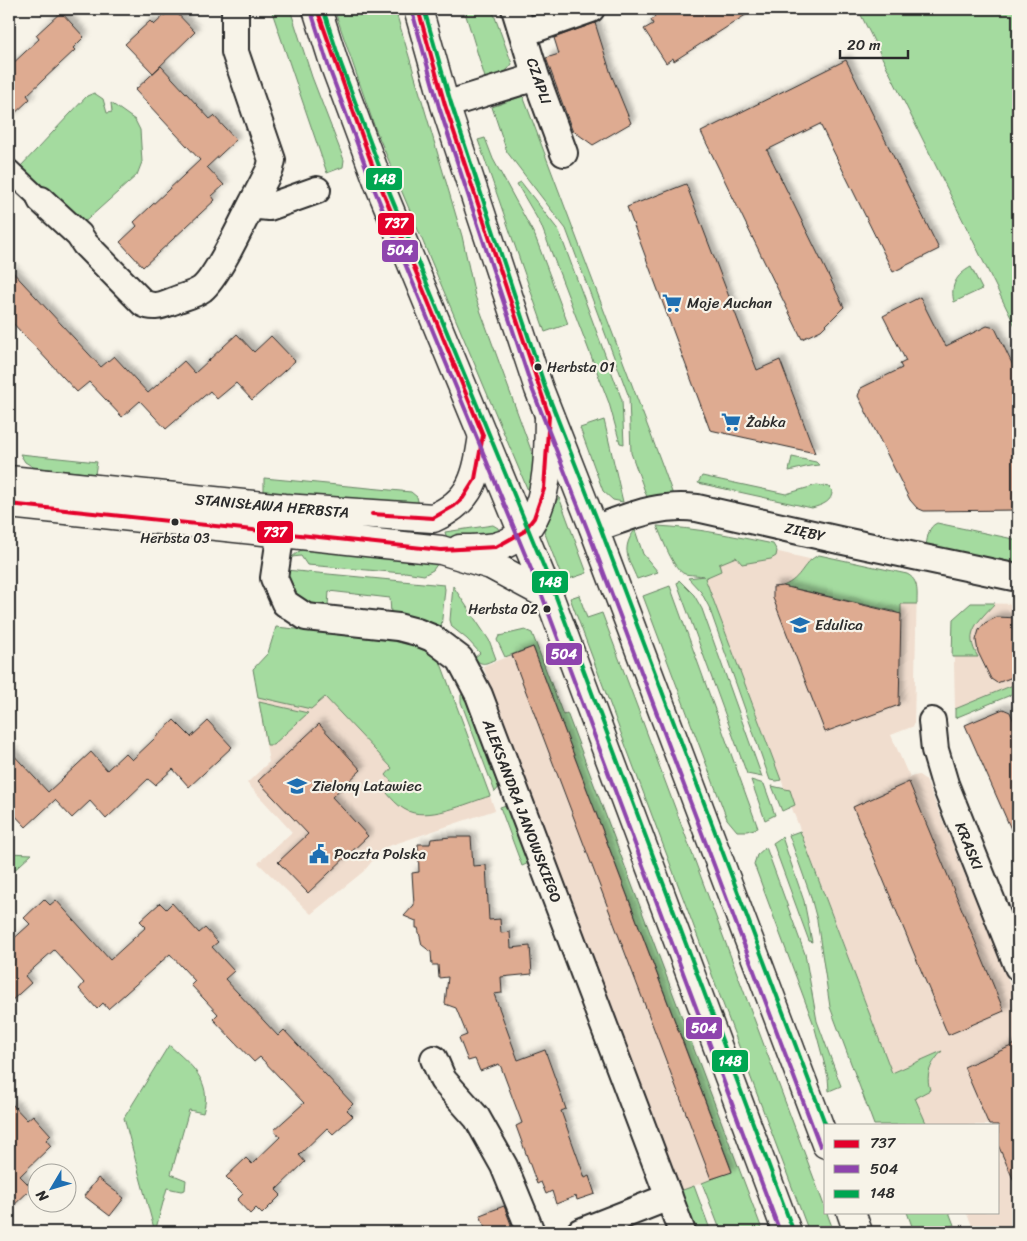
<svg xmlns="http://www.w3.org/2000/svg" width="1027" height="1241" font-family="Sriracha,sans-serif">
  <defs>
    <filter id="shadow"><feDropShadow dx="4.5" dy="-4.5" stdDeviation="2.5" flood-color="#0004"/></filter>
  </defs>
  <rect width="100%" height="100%" fill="#f7f3e8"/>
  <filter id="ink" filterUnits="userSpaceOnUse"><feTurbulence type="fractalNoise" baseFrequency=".02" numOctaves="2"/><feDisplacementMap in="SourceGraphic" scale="10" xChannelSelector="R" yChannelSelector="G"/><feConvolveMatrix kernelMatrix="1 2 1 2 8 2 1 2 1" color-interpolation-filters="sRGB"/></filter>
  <g filter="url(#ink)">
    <path fill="#f0ddce" d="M718 538 917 584 914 726 891 735 907 772H908L910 777 919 775 926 780 1018 1004V1232H975L966 1212H998V1125H927L915 1097 930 1090 927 1079 929 1070 941 1052 892 1073 691 541Z
      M971 603 1018 604V683L955 709 953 619Z
      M274 634 440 661 495 810 383 848 364 871 311 914 258 863 292 832 247 783 269 762 253 669 268 653Z
      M533 647 732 1172 680 1191 483 666Z"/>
    <path fill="#a4db9f" stroke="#688365" d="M271 9H290L312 77 344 160 343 167 327 173Z
      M334 9H395L462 236 475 296 535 461 532 500 375 128Z
      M464 9H492L512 64C505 74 497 78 486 81Z
      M858 9H1018V332L1000 295Z
      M94 93 103 99 107 113 112 112 111 103 135 120 140 130 142 162 137 175 80 226 20 167 87 96Z
      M523 96 663 467 673 495 648 500 631 453 629 397 566 229 507 152 492 107Z
      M485 138 493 159 535 236 568 324 545 332 478 140Z
      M521 182 559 231 622 400 624 444 620 443 609 403 541 225 517 184Z
      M971 267 982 289 954 302C950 286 956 275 971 267Z
      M604 420 623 502 613 500 603 491 580 428Z
      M20 454 97 462 95 474 33 467 25 462Z
      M792 457 816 462 819 465 810 466 789 471Z
      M702 476 786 494 817 485 829 487 832 490C833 502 822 505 812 508L698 483Z
      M264 478 411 492 417 497 419 505 264 492Z
      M559 497 587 573 563 581 544 531C550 520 552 507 559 497Z
      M937 523 1018 540V565L926 545C928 536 928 527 937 523Z
      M493 525 498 528 500 537 494 542 447 539 445 532Z
      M657 526C697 528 734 536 773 544L777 551 776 556 771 559 742 564 736 557 719 564 721 571 705 578 781 780 777 781 770 780 709 607 701 592 688 578 704 576C699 575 689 575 685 574 673 570 662 537 657 526Z
      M635 530 643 554 658 572 637 579C629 560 620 549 635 530Z
      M305 548 438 563 433 570 424 575 405 572 403 573 307 565 301 556 292 557 298 552Z
      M819 555 907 574C919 580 917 592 917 604H901V618L897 613 893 611 783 586C803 578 802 562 819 555Z
      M286 570 444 585 445 589 441 628C424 621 410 613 391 614L390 598 329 591 328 606C300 601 291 601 286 570Z
      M679 580 694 595 702 609 762 777 747 774 677 583Z
      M453 586 489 640 496 659C486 663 483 667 474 658L480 653 467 639 452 627 450 620Z
      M670 586 758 828 747 831H737L727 819 643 596Z
      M579 595 587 618 602 613 834 1232H809L570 598Z
      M971 603H995C978 622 963 632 978 657H952L953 619Z
      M276 627 403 640 423 647 442 660 440 661 490 796C467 803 426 823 404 809 397 805 392 799 387 793L395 786 386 775 392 768 325 697 311 709 258 697 253 669 268 653Z
      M525 630 532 633 563 715 567 713 763 1232H721L702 1183 732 1171 533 647 505 657 497 640 499 636Z
      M1018 683V692L955 718V709Z
      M465 692 500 786 495 792 461 702V695Z
      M259 702 308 713 273 745H267Z
      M751 780 764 784 775 815 765 820Z
      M772 786 790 790 795 805 782 811Z
      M506 805 508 807 529 863 522 866 500 807Z
      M800 831 892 1073 942 1051C931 1064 925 1073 930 1090L915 1098 927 1125H874L830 1007 817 920 810 894 789 835Z
      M782 837 804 901 812 942 809 941 773 843Z
      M766 847 805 954 817 1021 841 1086 829 1091 828 1077 814 1025 754 864 757 855Z
      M9 853 32 854 9 875Z
      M169 1045C191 1065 213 1081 203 1113L189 1110 171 1174 186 1180 185 1190 181 1191 167 1188 155 1232 124 1118Z
      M694 1186 711 1232H694L680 1191Z
      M907 1212H949L954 1225 937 1232H914Z"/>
    <path fill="#deab91" stroke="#2b2b2b" filter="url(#shadow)" d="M171 9H173L195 32 153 73 125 44 150 21 154 25Z
      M649 9H755L674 61 673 58 666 63 644 29 653 24 651 20 655 17Z
      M61 12 84 37 73 48 75 50 27 95 30 99 9 119V67L39 39 36 35Z
      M595 23 611 74 631 123 593 145 572 130 546 58 559 54 554 38Z
      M846 60 939 249 893 272 820 124 767 150 844 307 821 330 802 339 701 132Z
      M161 66 210 119 214 116 236 140 207 167 224 185 212 196 215 200 143 267 120 242 137 226 134 222 200 160 135 90Z
      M686 184 757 370 780 360 815 453 710 430 627 207Z
      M9 268 101 367 114 356 148 393 184 361 195 373 237 334 254 352 271 336 295 361 252 400 236 383 217 399 210 391 166 429 140 401 122 417 89 382 77 392 9 319Z
      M920 297 943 343 944 342 946 346 987 326 995 328 1018 376V510L924 511 917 508 910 500 858 396 861 388 902 368 900 364 906 361 883 316Z
      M783 586 901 614 899 705 825 732 773 598V587Z
      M997 617 1018 618V675L997 683 991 679 978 652 976 640 979 630 985 623Z
      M533 647 732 1172 711 1179 512 655Z
      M1003 709 1010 712 1018 731V845L965 725Z
      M174 720 191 737 208 721 232 747 189 787 173 769 155 785 148 779 106 819 90 801 72 818 55 800 26 827 9 809V750L48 792 91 752 107 770 125 753 132 760Z
      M319 724 361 770 332 797 368 836 308 893 278 862 308 834 258 781Z
      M909 782 1004 1011 948 1035 853 807Z
      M451 837H471L473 866 486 865 489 920 500 919 501 933 510 932 511 948 530 946 532 974 501 977 502 993 494 994 518 1060 545 1050 566 1109 561 1111 585 1178 589 1176 595 1194 577 1200 576 1196 556 1204 552 1191 546 1194 541 1182 537 1184 516 1126 522 1123 501 1067 499 1064 480 1071 475 1059 468 1061 459 1038 467 1035 456 1008 445 1004 448 977 439 978 438 965H432L431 952 422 945 418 928H416V921L404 916 414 905 412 873 419 872 418 844H430L431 839Z
      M44 899 50 905 56 900 110 960 146 927 140 921 160 903 166 909 172 903 199 933 205 928 218 942 212 947 234 971 225 979 278 1036 284 1030 353 1104 347 1110 353 1116 333 1134 327 1128 299 1155 305 1162 276 1190 281 1195 262 1214 256 1208 250 1214 237 1200 243 1194 226 1177 246 1158 252 1164 280 1137 274 1130 304 1103 260 1057 254 1062 213 1019 218 1014 191 985 195 981 170 954 108 1009 103 1003 97 1009 79 989 84 983 54 950 25 976 31 983 9 1003V943L30 924 24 918Z
      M1018 1043V1190L998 1145V1125H989L964 1067Z
      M9 1101 27 1120 33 1115 51 1135 46 1140 51 1146 20 1176 32 1188 9 1210Z
      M98 1178 124 1198 110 1216 84 1196Z
      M504 1206 514 1232H487L480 1215Z"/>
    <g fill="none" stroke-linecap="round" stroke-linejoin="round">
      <defs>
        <path id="pedestrian" d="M9 170 41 200"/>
        <path id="minor" d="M235 9V52L272 160 270 169 253 202
          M515 9 536 77 564 153
          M523 33 591 9
          M445 105 536 77
          M41 200 79 235 85 244 143 303C154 309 162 305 173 301 182 297 194 295 202 289 218 276 242 223 253 202L259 206 269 207 317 190
          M284 511 274 578 285 603 306 617 398 627 417 632 432 638 460 659 479 695 682 1232
          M594 529C629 517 658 503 697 508L839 540 1018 578
          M932 721 935 750 945 784 1018 967
          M434 1059 443 1080 477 1118 504 1166 531 1232
          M580 1232 669 1197"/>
        <path id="tertiary" d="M9 480 284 508 433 518C473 501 477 475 483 435
          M9 504 441 550 491 565 549 596
          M460 549C472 549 483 549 495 547 551 535 548 461 549 416"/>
        <path id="secondary" d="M317 9 335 66 379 184 549 596 787 1232
          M418 9 445 105 539 389 594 529 826 1144
          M851 1212 858 1232"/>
      </defs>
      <use href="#pedestrian" stroke="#2b2b2b" stroke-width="24"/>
      <use href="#minor" stroke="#2b2b2b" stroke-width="30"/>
      <use href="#tertiary" stroke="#2b2b2b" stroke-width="31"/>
      <use href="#secondary" stroke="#2b2b2b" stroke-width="31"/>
      <use href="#pedestrian" stroke="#f7f3e8" stroke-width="20"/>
      <use href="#minor" stroke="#f7f3e8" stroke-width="26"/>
      <use href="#tertiary" stroke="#f7f3e8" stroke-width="28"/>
      <use href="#secondary" stroke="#f7f3e8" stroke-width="28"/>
      <defs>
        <path id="bus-1" d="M317 9 374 170 483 435
          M9 504 441 550 496 547 523 532 534 518 544 489 549 416 445 105 418 9
          M372 514 433 518 454 506 463 498 475 479 483 435"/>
        <path id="bus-2" d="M311 11 329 68 373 186 543 598 780 1232
          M412 11 439 107 533 391 588 531 820 1146"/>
        <path id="bus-3" d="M323 9 341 64 385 182 555 594 793 1230
          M424 9 451 103 545 387 600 527 826 1126"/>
      </defs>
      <use href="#bus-1" stroke="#f7f3e8" stroke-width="8"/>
      <use href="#bus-2" stroke="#f7f3e8" stroke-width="8"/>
      <use href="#bus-3" stroke="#f7f3e8" stroke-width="8"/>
      <use href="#bus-1" stroke="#e4002b" stroke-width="4"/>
      <use href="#bus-2" stroke="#8e44ad" stroke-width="4"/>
      <use href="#bus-3" stroke="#00a651" stroke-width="4"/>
    </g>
  </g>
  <defs>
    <symbol id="supermarket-bare" viewBox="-9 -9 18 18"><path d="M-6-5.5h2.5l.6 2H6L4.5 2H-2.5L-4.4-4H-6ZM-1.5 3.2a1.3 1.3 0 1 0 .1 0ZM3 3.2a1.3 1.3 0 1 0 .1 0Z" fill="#1f6fb2" stroke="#f7f3e8" stroke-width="2.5" paint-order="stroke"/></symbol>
    <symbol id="school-bare" viewBox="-9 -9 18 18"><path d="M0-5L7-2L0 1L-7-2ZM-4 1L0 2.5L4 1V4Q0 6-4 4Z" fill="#1f6fb2" stroke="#f7f3e8" stroke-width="2.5" paint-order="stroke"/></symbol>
    <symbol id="civic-bare" viewBox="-9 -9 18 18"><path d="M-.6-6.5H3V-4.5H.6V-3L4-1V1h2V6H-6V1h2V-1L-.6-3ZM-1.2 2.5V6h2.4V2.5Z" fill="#1f6fb2" stroke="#f7f3e8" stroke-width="2.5" paint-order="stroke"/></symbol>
  </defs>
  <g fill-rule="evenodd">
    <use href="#supermarket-bare" x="658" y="289" width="28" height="28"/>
    <use href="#supermarket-bare" x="717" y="408" width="28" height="28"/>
    <use href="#school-bare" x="786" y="611" width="28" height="28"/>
    <use href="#school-bare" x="283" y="772" width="28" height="28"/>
    <use href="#civic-bare" x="305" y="840" width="28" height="28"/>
  </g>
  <g fill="#2b2b2b" stroke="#f7f3e8" stroke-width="2">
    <circle cx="538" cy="367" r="4.5"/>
    <circle cx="175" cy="522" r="4.5"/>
    <circle cx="547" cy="609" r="4.5"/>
  </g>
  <g text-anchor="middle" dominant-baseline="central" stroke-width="4.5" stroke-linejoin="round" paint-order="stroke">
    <g font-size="14" fill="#2b2b2b" stroke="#f7f3e8" text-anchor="start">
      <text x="547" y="367">Herbsta 01</text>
      <text x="175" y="538" text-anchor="middle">Herbsta 03</text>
      <text x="538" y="609" text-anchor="end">Herbsta 02</text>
    </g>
    <g font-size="15" fill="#2b2b2b" stroke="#f7f3e8">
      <text transform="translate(539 81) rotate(71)">CZAPLI</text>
      <text transform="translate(272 506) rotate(5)">STANISŁAWA HERBSTA</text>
      <text transform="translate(805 532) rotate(13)">ZIĘBY</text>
      <text transform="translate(522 811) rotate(69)">ALEKSANDRA JANOWSKIEGO</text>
      <text transform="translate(969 846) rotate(68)">KRASKI</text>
    </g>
    <g font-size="15" fill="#2b2b2b" stroke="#f7f3e8" text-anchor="start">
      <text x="687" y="303">Moje Auchan</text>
      <text x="746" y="422">Żabka</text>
      <text x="815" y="625">Edulica</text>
      <text x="312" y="786">Zielony Latawiec</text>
      <text x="334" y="854">Poczta Polska</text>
    </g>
  </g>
  <g stroke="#f7f3e8" stroke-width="2">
    <rect x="365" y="167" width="38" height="24" rx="5" fill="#00a651"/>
    <rect x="377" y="212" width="38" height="24" rx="5" fill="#e4002b"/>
    <rect x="381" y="239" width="38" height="24" rx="5" fill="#8e44ad"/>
    <rect x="256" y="520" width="38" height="24" rx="5" fill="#e4002b"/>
    <rect x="531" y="570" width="38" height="24" rx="5" fill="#00a651"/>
    <rect x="545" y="642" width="38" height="24" rx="5" fill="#8e44ad"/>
    <rect x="685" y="1016" width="38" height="24" rx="5" fill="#8e44ad"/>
    <rect x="711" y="1049" width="38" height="24" rx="5" fill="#00a651"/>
  </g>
  <g font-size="14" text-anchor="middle" font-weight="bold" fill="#fff">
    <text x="384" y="184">148</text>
    <text x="396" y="228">737</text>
    <text x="400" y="255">504</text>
    <text x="275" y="537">737</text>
    <text x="550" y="587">148</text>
    <text x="564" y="659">504</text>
    <text x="704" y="1033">504</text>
    <text x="730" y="1066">148</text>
  </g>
  <rect width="1027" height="1241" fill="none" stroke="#f7f3e8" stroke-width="30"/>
  <rect x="15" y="15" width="997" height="1211" fill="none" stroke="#2b2b2b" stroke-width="2" filter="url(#ink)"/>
  <rect x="824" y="1124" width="175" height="90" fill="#f7f3e8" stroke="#a5a39c"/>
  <rect x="834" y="1140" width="25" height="8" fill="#e4002b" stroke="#a5a39c"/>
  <text x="870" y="1148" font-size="15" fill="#2b2b2b">737</text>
  <rect x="834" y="1165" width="25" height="8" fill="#8e44ad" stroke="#a5a39c"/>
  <text x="870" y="1174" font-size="15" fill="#2b2b2b">504</text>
  <rect x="834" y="1190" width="25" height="8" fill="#00a651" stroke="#a5a39c"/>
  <text x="870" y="1198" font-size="15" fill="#2b2b2b">148</text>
  <g transform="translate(52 1188) rotate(232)"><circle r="24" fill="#f7f3e8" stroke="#a5a39c"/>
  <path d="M0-4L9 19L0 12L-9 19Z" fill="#1f6fb2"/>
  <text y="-8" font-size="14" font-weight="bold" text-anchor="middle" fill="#2b2b2b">N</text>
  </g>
  <path d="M840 50v8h68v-8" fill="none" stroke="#2b2b2b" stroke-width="2.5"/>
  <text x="847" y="50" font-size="15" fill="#2b2b2b" stroke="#f7f3e8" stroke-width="4" paint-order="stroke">20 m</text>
</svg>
